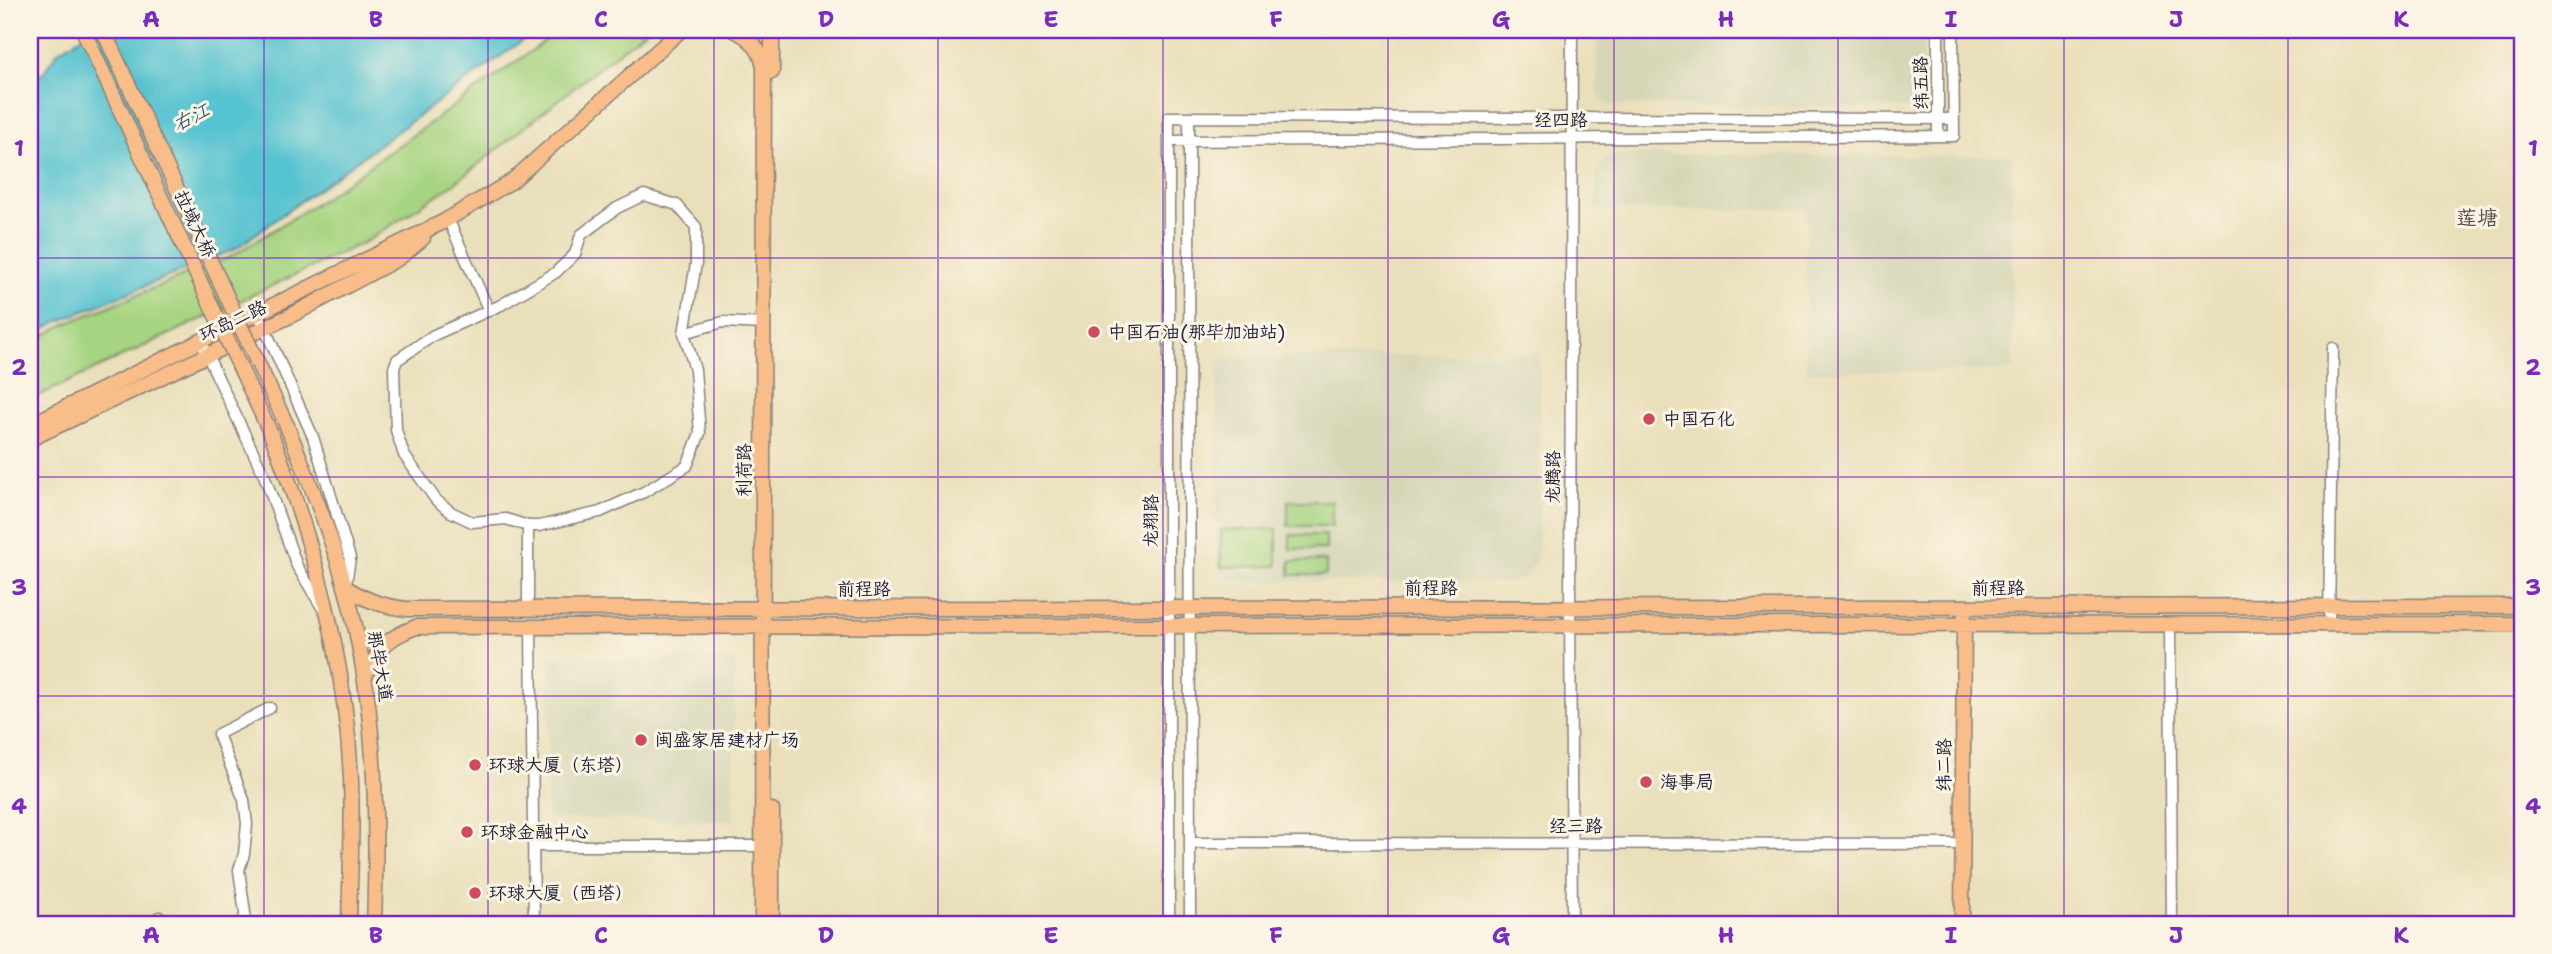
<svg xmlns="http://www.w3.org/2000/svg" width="2552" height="954" font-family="'Shantell Sans','LXGW WenKai TC',sans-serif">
  <rect width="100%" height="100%" fill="#fcf5e5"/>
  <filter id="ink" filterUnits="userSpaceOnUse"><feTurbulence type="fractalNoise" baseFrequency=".0143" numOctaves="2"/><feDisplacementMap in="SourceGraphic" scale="14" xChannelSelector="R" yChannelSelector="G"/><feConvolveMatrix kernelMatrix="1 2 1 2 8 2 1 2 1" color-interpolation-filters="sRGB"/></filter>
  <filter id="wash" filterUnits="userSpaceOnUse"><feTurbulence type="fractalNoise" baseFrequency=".00686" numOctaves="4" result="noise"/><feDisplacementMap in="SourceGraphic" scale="28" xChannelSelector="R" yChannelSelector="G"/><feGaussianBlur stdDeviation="1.57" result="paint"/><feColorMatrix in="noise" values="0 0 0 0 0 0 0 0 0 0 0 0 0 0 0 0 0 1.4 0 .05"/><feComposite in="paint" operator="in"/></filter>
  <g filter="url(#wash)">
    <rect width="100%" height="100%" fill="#e9dfba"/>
    <path fill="#d6d6b6" d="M1596 30H1923V97L1912 108 1608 105 1597 92Z
      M1622 154 2012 156 2013 371 1806 372V209L1596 210V172L1607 157Z
      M1540 353 1539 543 1536 561 1524 578 1507 583 1232 581 1222 573 1216 562 1217 358Z
      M549 658 735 660 733 821 547 819Z"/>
    <path fill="#a7d481" stroke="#647b5e" stroke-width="2" d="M556 30H646L455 183 369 240 30 400V343L63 325 230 257 323 199 537 47Z
      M1288 501H1332V526H1288Z
      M1277 529V566L1221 567V530Z
      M1290 535H1326V549H1290Z
      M1290 561H1326V575H1290Z"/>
    <path fill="#57c3d0" stroke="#3c7286" stroke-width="2" d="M93 30H537L235 249 55 323 30 336V82L43 73 58 51Z"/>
  </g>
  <g filter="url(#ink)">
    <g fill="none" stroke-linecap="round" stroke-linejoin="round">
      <defs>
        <path id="minor" d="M1572 30 1570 607 1572 924
          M1938 30V136
          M1189 117 1190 924
          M1169 141 1954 136 1953 30
          M644 195 677 205 696 227V264L684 333 695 370 700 433 687 466 644 492 600 512 539 526H528L506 519 472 522 451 512 436 500 404 455 396 430 394 368 397 360 434 335 501 305 555 273 575 254 581 235 617 208Z
          M448 219 489 311
          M258 313 313 437 350 558 346 584
          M684 333 723 322 764 324
          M201 342 264 475 297 566 323 609
          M528 609V526
          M2170 625 2172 924
          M2329 625 2333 348
          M531 627 534 924
          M1190 843 1962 844
          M533 846H762
          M159 917 168 924
          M244 924 245 913 239 870 244 854 247 824 244 800 218 734 270 708
          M1169 924V117L1953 119"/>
        <path id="major" d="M734 30C750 37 761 50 764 67L762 924
          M772 72V30
          M30 425 443 222 512 181 681 30
          M287 426C308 478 330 531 345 586 376 695 378 812 374 924
          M271 434C315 545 346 661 351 780 353 828 350 876 349 924
          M30 439 292 315 399 258 423 238
          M345 587C365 600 382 606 406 609L2522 606
          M364 677C380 648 384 639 416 627L2522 624
          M772 924V810
          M1962 924 1964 618"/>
      </defs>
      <use href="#minor" stroke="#86807a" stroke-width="13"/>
      <use href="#major" stroke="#86807a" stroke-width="17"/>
      <use href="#minor" stroke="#fff" stroke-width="10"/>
      <use href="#major" stroke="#f8bd89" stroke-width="14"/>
      <defs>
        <path id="major-bridge" d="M83 30 271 434
          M103 30 287 426"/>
      </defs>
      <use href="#major-bridge" stroke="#86807a" stroke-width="17" stroke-linecap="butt"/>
      <use href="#major-bridge" stroke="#f8bd89" stroke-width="14"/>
    </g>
  </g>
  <path fill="none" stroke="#7b2cbf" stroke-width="2" stroke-opacity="0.55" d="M264 30V924M488 30V924M714 30V924M938 30V924M1163 30V924M1388 30V924M1614 30V924M1838 30V924M2064 30V924M2288 30V924M30 258H2522M30 477H2522M30 696H2522"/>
  <g fill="#d1495b" stroke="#fcf5e5" stroke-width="2.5">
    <circle cx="1094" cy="332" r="7"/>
    <circle cx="1649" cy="419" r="7"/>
    <circle cx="641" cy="740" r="7"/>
    <circle cx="475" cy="765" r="7"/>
    <circle cx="1646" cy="782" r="7"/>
    <circle cx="467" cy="832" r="7"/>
    <circle cx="475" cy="893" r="7"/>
  </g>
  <g text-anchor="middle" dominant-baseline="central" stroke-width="6" stroke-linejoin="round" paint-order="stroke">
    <g font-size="18" fill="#22223b" stroke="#fcf5e5">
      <text transform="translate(1921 83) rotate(-91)">纬五路</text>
      <text x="1561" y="120">经四路</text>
      <text transform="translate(195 224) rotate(65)">拉域大桥</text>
      <text transform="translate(233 321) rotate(-25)">环岛二路</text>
      <text transform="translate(744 470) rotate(-90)">利荷路</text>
      <text transform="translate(1553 477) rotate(-90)">龙腾路</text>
      <text transform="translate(1151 521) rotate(-90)">龙翔路</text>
      <text x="1431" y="588">前程路</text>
      <text x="1998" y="588">前程路</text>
      <text x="864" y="589">前程路</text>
      <text transform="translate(380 666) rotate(80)">那毕大道</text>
      <text transform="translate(1944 765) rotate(-90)">纬二路</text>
      <text x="1576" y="826">经三路</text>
    </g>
    <g font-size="18" fill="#22223b" stroke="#fcf5e5" text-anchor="start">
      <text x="1108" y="332">中国石油(那毕加油站)</text>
      <text x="1663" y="419">中国石化</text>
      <text x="655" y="740">闽盛家居建材广场</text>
      <text x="489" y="765">环球大厦（东塔）</text>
      <text x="1660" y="782">海事局</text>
      <text x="481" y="832">环球金融中心</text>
      <text x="489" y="893">环球大厦（西塔）</text>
    </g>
    <g font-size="19" font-style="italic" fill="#355a6f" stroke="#fcf5e5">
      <text transform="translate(191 117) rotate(-27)">右江</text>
    </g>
    <g font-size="21" fill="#5b4e4e" stroke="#fcf5e5">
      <text x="2477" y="218">莲塘</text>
    </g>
  </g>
  <rect width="2552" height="954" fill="none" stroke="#fcf5e5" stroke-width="77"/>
  <rect x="38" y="38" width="2476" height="878" fill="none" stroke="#7b2cbf" stroke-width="2.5"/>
  <g font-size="23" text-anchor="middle" font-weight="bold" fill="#7b2cbf">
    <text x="151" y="27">A</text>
    <text x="376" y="27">B</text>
    <text x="601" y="27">C</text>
    <text x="826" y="27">D</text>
    <text x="1051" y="27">E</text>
    <text x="1276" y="27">F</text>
    <text x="1501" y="27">G</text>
    <text x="1726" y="27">H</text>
    <text x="1951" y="27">I</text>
    <text x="2176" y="27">J</text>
    <text x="2401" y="27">K</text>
    <text x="19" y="156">1</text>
    <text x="2533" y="156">1</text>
    <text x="19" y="375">2</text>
    <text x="2533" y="375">2</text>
    <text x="19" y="595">3</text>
    <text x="2533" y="595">3</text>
    <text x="19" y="814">4</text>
    <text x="2533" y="814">4</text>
    <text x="151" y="943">A</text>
    <text x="376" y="943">B</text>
    <text x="601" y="943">C</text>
    <text x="826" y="943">D</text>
    <text x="1051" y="943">E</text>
    <text x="1276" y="943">F</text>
    <text x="1501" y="943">G</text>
    <text x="1726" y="943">H</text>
    <text x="1951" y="943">I</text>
    <text x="2176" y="943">J</text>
    <text x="2401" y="943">K</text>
  </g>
</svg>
